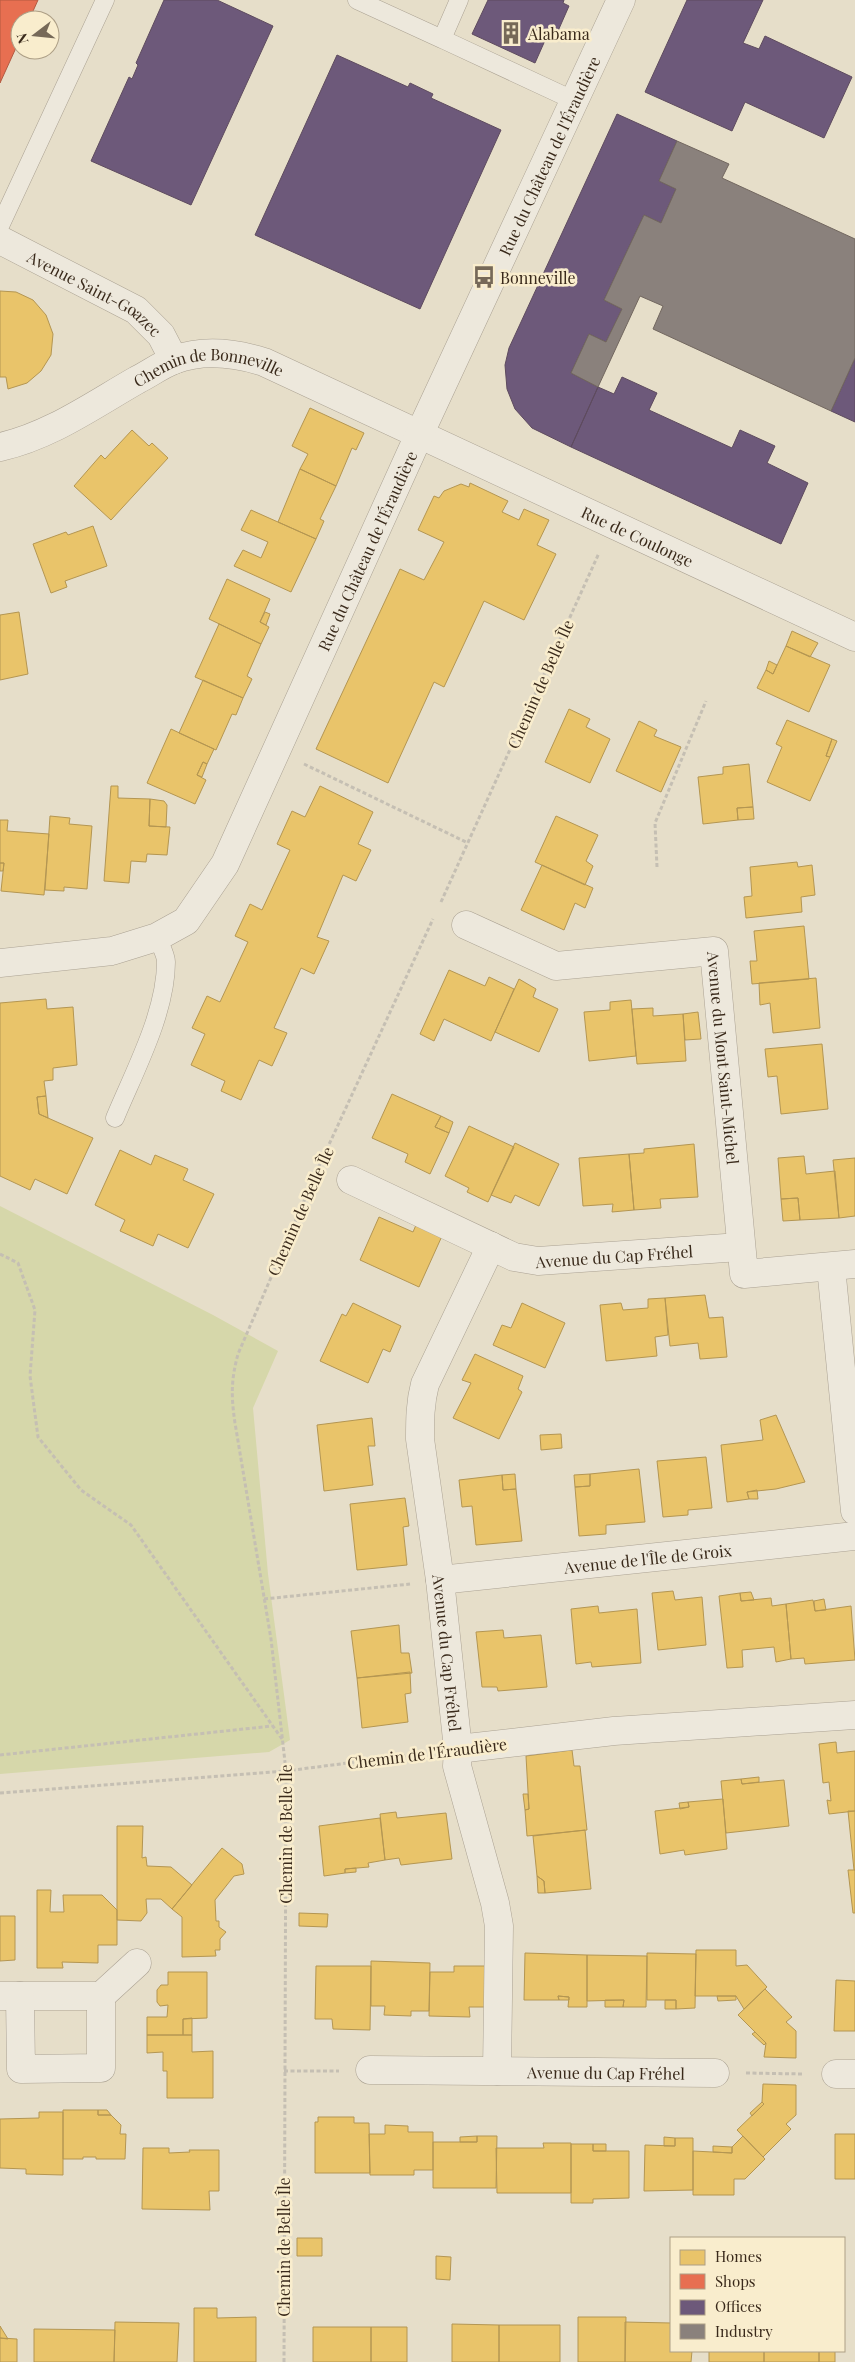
<svg xmlns="http://www.w3.org/2000/svg" width="855" height="2362" font-family="'Playfair Display',serif">
  <rect width="100%" height="100%" fill="#e6dec9"/>
  <path fill="#d6d7aa" d="M0 1206 213 1315 278 1351 253 1408 268 1574 290 1740 269 1752 0 1774Z"/>
  <path fill="#e9c46a" stroke="#b49652" d="M0 291 16 292 33 300 46 315 53 334 51 355 41 371 27 383 8 389 6 377H0Z
    M310 408 364 433 356 450 352 448 336 486 300 469 308 454 292 446Z
    M132 430 149 446 152 443 168 458 111 520 74 486 101 455 105 459Z
    M300 469 336 486 320 519 324 521 316 539 278 522Z
    M470 483 508 501 502 512 519 520 524 509 549 520 537 545 556 554 524 620 484 601 444 687 434 682 388 783 316 749 400 569 424 580 444 542 418 530 434 496 439 498 444 491 461 484 469 487Z
    M251 510 316 539 291 592 234 566 243 550 261 558 268 542 241 530Z
    M93 526 107 566 65 581 67 587 51 593 33 544 66 532 68 535Z
    M227 579 270 599 260 622 269 627 261 644 209 619Z
    M19 612 28 674 0 680V615Z
    M265 612 270 614 266 625 260 622Z
    M219 624 261 644 247 676 252 679 243 698 195 677Z
    M792 631 818 643 810 657 786 646Z
    M786 646 830 665 809 712 757 688 766 670 773 674Z
    M769 661 777 665 773 674 766 670Z
    M203 680 243 698 236 715 232 714 216 750 179 733Z
    M569 709 590 719 586 727 610 739 590 783 545 762Z
    M787 720 832 739 826 756 830 757 810 801 767 782 782 747 776 744Z
    M639 721 657 730 654 736 681 747 661 792 616 771Z
    M171 729 214 749 207 764 203 762 197 775 206 780 195 804 147 783Z
    M832 739 837 741 830 757 826 756Z
    M203 762 207 764 202 777 197 775Z
    M749 764 753 807 737 808 738 820 703 824 698 777 723 774V767Z
    M111 786H118V798L150 799 149 826 170 827 167 855 147 854 146 862 131 861 129 883 104 881Z
    M320 786 373 812 358 844 371 850 356 881 343 875 317 937 329 941 314 974 301 968 274 1028 287 1033 272 1066 259 1060 241 1100 221 1091 225 1081 191 1065 205 1034 192 1028 207 996 220 1002 248 942 235 936 250 904 262 910 290 850 277 844 292 811 305 817Z
    M150 799 164 801 167 805 166 827 149 826Z
    M753 807 754 819 738 820 737 808Z
    M50 816 70 818 69 824 92 826 87 889 64 887V891L45 890Z
    M556 816 598 835 586 861 593 866 585 885 535 862Z
    M0 820H8L7 831 49 834 44 895 1 891 4 863H0Z
    M797 862 798 867 812 865 815 895 801 897 802 912 746 918 744 897 752 896 750 867Z
    M0 863H4L3 871H0Z
    M542 865 593 888 585 908 575 903 564 930 521 910Z
    M804 926 809 979 752 984 750 961H757L754 931Z
    M449 970 485 986 489 977 514 989 491 1041 444 1019 434 1041 420 1034Z
    M816 978 820 1028 773 1033 770 1003 760 1005 759 983Z
    M519 979 536 989 533 997 558 1009 539 1052 495 1032Z
    M46 999 47 1009 73 1007 77 1065 53 1068V1080L44 1081 46 1096 37 1097 39 1114 93 1138 67 1194 35 1179 30 1190 0 1176V1003Z
    M631 1000 636 1056 589 1061 584 1012 610 1010V1002Z
    M653 1008V1016L683 1014 686 1061 637 1064 632 1009Z
    M698 1012 701 1039 685 1040 683 1014Z
    M822 1044 828 1109 781 1114 777 1076 768 1077 765 1049Z
    M392 1094 441 1116 435 1127 449 1133 430 1174 405 1162 408 1154 372 1138Z
    M46 1096 48 1118 39 1114 37 1097Z
    M441 1116 453 1122 449 1133 435 1127Z
    M469 1126 514 1147 488 1202 467 1192 469 1188 445 1176Z
    M515 1143 559 1164 539 1206 515 1195 511 1203 491 1195Z
    M694 1144 698 1197 660 1199 661 1208 634 1210 629 1154 644 1153V1149Z
    M120 1150 151 1165 155 1155 188 1169 183 1180 214 1194 188 1248 158 1234 153 1246 120 1231 125 1220 95 1205Z
    M629 1154 634 1210 612 1212 613 1204 583 1206 579 1158Z
    M804 1156 806 1174 835 1171 839 1218 800 1220 798 1198 781 1199 778 1158Z
    M855 1158V1216L839 1218 833 1160Z
    M798 1198 800 1220 783 1221 781 1199Z
    M379 1217 413 1232 416 1225 442 1236 419 1287 360 1260Z
    M705 1295 709 1318 723 1317 727 1357 700 1359 698 1343 670 1346 665 1298Z
    M665 1298 668 1335 655 1337 657 1356 606 1361 600 1305 621 1303 623 1310 648 1308V1299Z
    M353 1303 401 1326 390 1352 383 1349 368 1383 320 1361 342 1314 346 1316Z
    M522 1303 565 1323 545 1368 493 1345 502 1325 511 1328Z
    M475 1354 523 1376 518 1389 522 1392 499 1439 453 1418 471 1383 462 1380Z
    M776 1415 805 1482 776 1489 747 1492 749 1499 727 1502 721 1445 763 1440 760 1420Z
    M372 1418 375 1446H368L373 1485 324 1491 317 1425Z
    M561 1434 562 1448 541 1450 540 1435Z
    M706 1457 712 1508 688 1510V1515L663 1517 657 1461Z
    M639 1469 645 1522 606 1525V1534L579 1536 575 1487 590 1486V1474Z
    M515 1474 516 1489 503 1490 502 1475Z
    M590 1474V1486L575 1487 574 1475Z
    M502 1475 503 1490 516 1489 522 1541 476 1545 472 1506 462 1507 459 1480Z
    M757 1490 758 1499H749L747 1492Z
    M405 1498 409 1526 403 1527 407 1565 357 1570 350 1504Z
    M673 1591 675 1600 702 1597 706 1645 658 1650 652 1593Z
    M751 1592 754 1600 741 1601 740 1593Z
    M740 1593 741 1601 771 1598 772 1606 786 1604 791 1659 776 1662 774 1647 742 1650 743 1667 727 1668 719 1596Z
    M824 1599 826 1610 815 1611 814 1601Z
    M813 1600 815 1611 851 1606 855 1660 805 1664 804 1658 791 1659 786 1604Z
    M598 1606 599 1613 637 1609 641 1663 592 1667 591 1662 576 1664 571 1609Z
    M399 1625 401 1653H409L412 1673 357 1678 351 1631Z
    M503 1630 504 1638 541 1635 547 1687 498 1691 497 1687H482L476 1632Z
    M410 1672 411 1693 405 1694 408 1722 362 1728 357 1678Z
    M836 1742 837 1753 855 1751V1811L829 1814 827 1800 831 1801 829 1782 823 1783 819 1744Z
    M572 1750 574 1766H580L587 1830 527 1836 525 1810 529 1809 526 1756Z
    M759 1777V1782L742 1784 741 1779Z
    M741 1779 742 1784 784 1780 789 1826 726 1833 721 1781Z
    M523 1794H528L529 1809 525 1810Z
    M723 1799 727 1849 685 1855 684 1850 660 1854 655 1811 689 1807 688 1802Z
    M688 1802 689 1807 680 1809 679 1803Z
    M848 1811H855V1870H854Z
    M396 1812 397 1818 446 1813 452 1859 401 1865 399 1858 385 1860 380 1814Z
    M380 1818 385 1860 368 1863 369 1867 345 1869V1873L324 1876 319 1826Z
    M117 1826H143L142 1858 146 1857 147 1866 171 1867 192 1885 172 1909 161 1899H146L147 1913 141 1921 117 1920Z
    M585 1830 591 1889 545 1893 544 1881 537 1876 533 1836Z
    M222 1848 242 1864 244 1874 234 1876 215 1900 216 1921H219V1927L226 1932 220 1939V1950H215L216 1956 182 1957V1917L172 1909Z
    M356 1868V1872L345 1873V1869Z
    M848 1870H855V1913H853Z
    M537 1876 544 1881 545 1893H538Z
    M37 1890H51L50 1912H64L63 1895H102L117 1910V1945H98V1963L62 1962 63 1968H37Z
    M299 1913 328 1914 327 1927 299 1926Z
    M0 1916H15V1960L0 1961Z
    M696 1950H736V1966L747 1965 767 1987 744 2009 736 1996H695Z
    M525 1953 587 1955V2007H568L569 1997 558 1996 559 2000H524Z
    M647 1953 696 1954 695 2008 676 2009V2000H647Z
    M587 1955 647 1956 646 2007H623L624 2000 587 2001Z
    M371 1961 430 1963 429 2011H411V2016L384 2015 385 2006H371Z
    M316 1966H371L370 2030 333 2029 332 2019H315Z
    M454 1966H487V2007H469L470 2017 429 2016 430 1972H454Z
    M168 1972H207V2018L183 2019V2035H147V2017H167L168 2005 160 2006 157 2002V1990L161 1985H168Z
    M836 1980 855 1981V2031H834Z
    M765 1989 792 2017 786 2022 796 2031V2058L764 2057 766 2043 738 2015Z
    M558 1996 569 1997V2000H559Z
    M717 1996H736V2000L718 2001Z
    M605 2000H624L623 2007H605Z
    M665 2000H676V2009H665Z
    M192 2018V2035H183V2019Z
    M755 2032 766 2043 764 2045 752 2034Z
    M147 2035H192V2052L213 2051V2098H167V2071H163V2052L147 2053Z
    M763 2084 796 2085V2115L786 2124 791 2129 763 2157 737 2130 764 2104 762 2102Z
    M762 2102 764 2104 752 2116 750 2113Z
    M63 2110H98V2115H111L121 2125 120 2134H126L125 2159H96V2157H83V2159H63Z
    M98 2110H107L111 2115H98Z
    M39 2112H63V2175L26 2174V2169L0 2168V2119L39 2118Z
    M318 2117H354V2123H369L370 2173H315V2122H318Z
    M385 2125 408 2126V2132H433V2170H414V2175H370L369 2134H385Z
    M835 2134H855V2179H835Z
    M477 2136V2142H460V2137Z
    M477 2136H497L496 2188H433V2142H477Z
    M743 2136 765 2159 745 2179H734V2195H693V2151L732 2153V2147Z
    M664 2137 675 2138V2146H664Z
    M675 2138H693V2190L644 2191 645 2145 675 2146Z
    M543 2143H571V2193H497L496 2148H544Z
    M571 2144H593V2151H629V2198L593 2199V2203H571Z
    M593 2144H606V2151H593Z
    M713 2146 732 2147V2153L713 2152Z
    M143 2148H169V2153L190 2152 189 2150H219V2191H209L210 2210 142 2209Z
    M297 2238H322V2256H297Z
    M436 2256 451 2257 450 2280 436 2279Z
    M194 2308H217V2318L256 2317V2362H194Z
    M578 2317H626L625 2362H578Z
    M115 2322 179 2323 177 2362H114Z
    M625 2322 671 2323V2351H692L691 2362H625Z
    M452 2324 499 2325V2362H452Z
    M499 2325H560V2362H499Z
    M0 2326 8 2339 0 2338Z
    M313 2327H371V2362H313Z
    M371 2327H407V2362H371Z
    M34 2329 115 2330 114 2362H34Z
    M0 2338 17 2339V2362H0Z
    M709 2351H764V2362H709Z
    M764 2351H819V2362H764Z
    M819 2351H835V2362H819Z"/>
  <path fill="#e76f51" stroke="#b35a41" d="M0 0H38L29 20H20V39L0 83Z"/>
  <path fill="#6d597a" stroke="#5e4b5e" d="M164 0H217L273 26 191 205 91 161 129 77 132 79 138 65 136 63Z
    M488 0H564L563 3 569 6 558 31 551 27 535 63 472 34Z
    M687 0H763L743 43 759 49 765 36 852 77 824 138 745 102 732 131 645 92Z
    M337 55 408 87 410 83 433 94 431 98 501 130 420 309 255 235Z
    M617 114 677 141 659 181 676 189 661 223 644 215 604 300 622 309 606 342 589 334 571 373 598 387 571 447 532 428 515 409 507 389 505 365 509 348Z
    M855 358V422L831 411Z
    M622 377 657 393 649 410 732 448 740 430 775 446 767 463 808 483 781 544 571 447 598 387 614 394Z"/>
  <path fill="#8a817c" stroke="#72675f" d="M677 141 729 164 722 178 855 239V358L831 411 653 329 663 306 640 296 598 387 571 373 589 334 606 342 622 309 604 300 644 215 661 223 676 189 659 181Z"/>
  <g fill="none" stroke-linecap="round" stroke-linejoin="round">
    <defs>
      <path id="lane" d="M357 0 442 39
        M459 0 442 39 573 100
        M0 226 105 0
        M115 1118C134 1072 166 1013 166 962 166 954 160 945 157 937"/>
      <g id="street">
        <path id="s1" d="M0 240 136 310 161 335 174 360"/>
        <path id="s2" d="M0 447C50 436 93 405 137 380 149 374 161 365 174 360 203 349 235 353 264 362L855 637"/>
        <path id="s3" d="M466 925 556 966 714 951 744 1274 855 1264"/>
        <path id="s4" d="M0 963 112 951 157 937 186 921 225 864 419 435 621 0"/>
        <path id="s5" d="M351 1180 514 1257 538 1261 740 1247"/>
        <path id="s6" d="M491 1246 425 1384C420 1403 420 1420 420 1439L440 1580 458 1749 457 1766 495 1903 499 1926 497 2071"/>
        <path d="M831 1267 855 1511"/>
        <path id="s7" d="M440 1580 855 1536"/>
        <path d="M458 1749 614 1731 855 1715"/>
        <path d="M0 1996H101L137 1963"/>
        <path d="M20 1996 21 2069 101 2068V1996"/>
        <path id="s8" d="M370 2070 715 2073"/>
        <path d="M836 2074H855"/>
      </g>
    </defs>
    <use href="#lane" stroke="#aba293" stroke-width="19"/>
    <use href="#street" stroke="#aba293" stroke-width="29"/>
    <path stroke="#c5bfb3" stroke-width="3" stroke-dasharray="4 2.5" stroke-linecap="butt" d="M304 764 468 843
      M657 867 655 823 706 701
      M441 902 599 553
      M0 1254 18 1263 35 1310 30 1376 38 1437 81 1490 131 1525 282 1739
      M264 1599 410 1584
      M0 1755 272 1726
      M0 1793 286 1771 425 1753
      M284 2071H339
      M746 2073 804 2074
      M284 2362 286 1771 271 1639 235 1423C231 1396 231 1380 238 1354L320 1164 433 919"/>
    <use href="#lane" stroke="#ede8dc" stroke-width="18"/>
    <use href="#street" stroke="#ede8dc" stroke-width="28"/>
  </g>
  <defs>
    <symbol id="building-bare" viewBox="-9 -9 18 18"><path d="M-4-6H4V6H1V3H-1V6H-4ZM-2.5-4.3h1.7v1.8h-1.7ZM.8-4.3h1.7v1.8H.8ZM-2.5-1h1.7V.8h-1.7ZM.8-1h1.7V.8H.8Z" fill="#766958" stroke="#f9edcd" stroke-width="2.5" paint-order="stroke"/></symbol>
    <symbol id="bus-bare" viewBox="-9 -9 18 18"><path d="M-5-6H5V4H4V6H2V4H-2V6H-4V4H-5ZM-3.5-4V0h7V-4ZM-3.5 1.2v1.5H-2V1.2ZM2 1.2v1.5H3.5V1.2Z" fill="#766958" stroke="#f9edcd" stroke-width="2.5" paint-order="stroke"/></symbol>
  </defs>
  <g fill-rule="evenodd">
    <use href="#building-bare" x="495" y="17" width="32" height="32"/>
    <use href="#bus-bare" x="468" y="261" width="32" height="32"/>
  </g>
  <g text-anchor="middle" dominant-baseline="central" stroke-width="5" stroke-linejoin="round" paint-order="stroke">
    <g font-size="16" fill="#3a2a1b" stroke="#f9edcd" text-anchor="start">
      <text x="528" y="33">Alabama</text>
      <text x="500" y="277">Bonneville</text>
    </g>
    <g font-size="16" fill="#3a2a1b" stroke="#f9edcd">
      <text stroke="none"><textPath href="#s4" startOffset="1041">Rue du Château de l'Éraudière</textPath></text>
      <text stroke="none"><textPath href="#s1" startOffset="109">Avenue Saint-Goazec</textPath></text>
      <text stroke="none"><textPath href="#s2" startOffset="229">Chemin de Bonneville</textPath></text>
      <text stroke="none"><textPath href="#s2" startOffset="699">Rue de Coulonge</textPath></text>
      <text stroke="none"><textPath href="#s4" startOffset="606">Rue du Château de l'Éraudière</textPath></text>
      <text transform="translate(540 684) rotate(-66)">Chemin de Belle Île</text>
      <text stroke="none"><textPath href="#s3" startOffset="365">Avenue du Mont Saint-Michel</textPath></text>
      <text transform="translate(300 1211) rotate(-66)">Chemin de Belle Île</text>
      <text stroke="none"><textPath href="#s5" startOffset="281">Avenue du Cap Fréhel</textPath></text>
      <text stroke="none"><textPath href="#s7" startOffset="209">Avenue de l'Île de Groix</textPath></text>
      <text stroke="none"><textPath href="#s6" startOffset="424">Avenue du Cap Fréhel</textPath></text>
      <text transform="translate(427 1753) rotate(-7)">Chemin de l'Éraudière</text>
      <text transform="translate(285 1834) rotate(-90)">Chemin de Belle Île</text>
      <text stroke="none"><textPath href="#s8" startOffset="236">Avenue du Cap Fréhel</textPath></text>
      <text transform="translate(283 2247) rotate(-90)">Chemin de Belle Île</text>
    </g>
  </g>
  <rect x="670" y="2237" width="175" height="115" fill="#f9edcd" stroke="#ad9f86"/>
  <rect x="680" y="2250" width="25" height="15" fill="#e9c46a" stroke="#ad9f86"/>
  <text x="715" y="2262" font-size="15" fill="#3a2a1b">Homes</text>
  <rect x="680" y="2274" width="25" height="15" fill="#e76f51" stroke="#ad9f86"/>
  <text x="715" y="2287" font-size="15" fill="#3a2a1b">Shops</text>
  <rect x="680" y="2300" width="25" height="15" fill="#6d597a" stroke="#ad9f86"/>
  <text x="715" y="2312" font-size="15" fill="#3a2a1b">Offices</text>
  <rect x="680" y="2324" width="25" height="15" fill="#8a817c" stroke="#ad9f86"/>
  <text x="715" y="2337" font-size="15" fill="#3a2a1b">Industry</text>
  <g transform="translate(35 35) rotate(254)"><circle r="24" fill="#f9edcd" stroke="#ad9f86"/>
  <path d="M0-4L9 19L0 12L-9 19Z" fill="#766958"/>
  <text y="-8" font-size="14" font-weight="bold" text-anchor="middle" fill="#3a2a1b">N</text>
  </g>
</svg>
